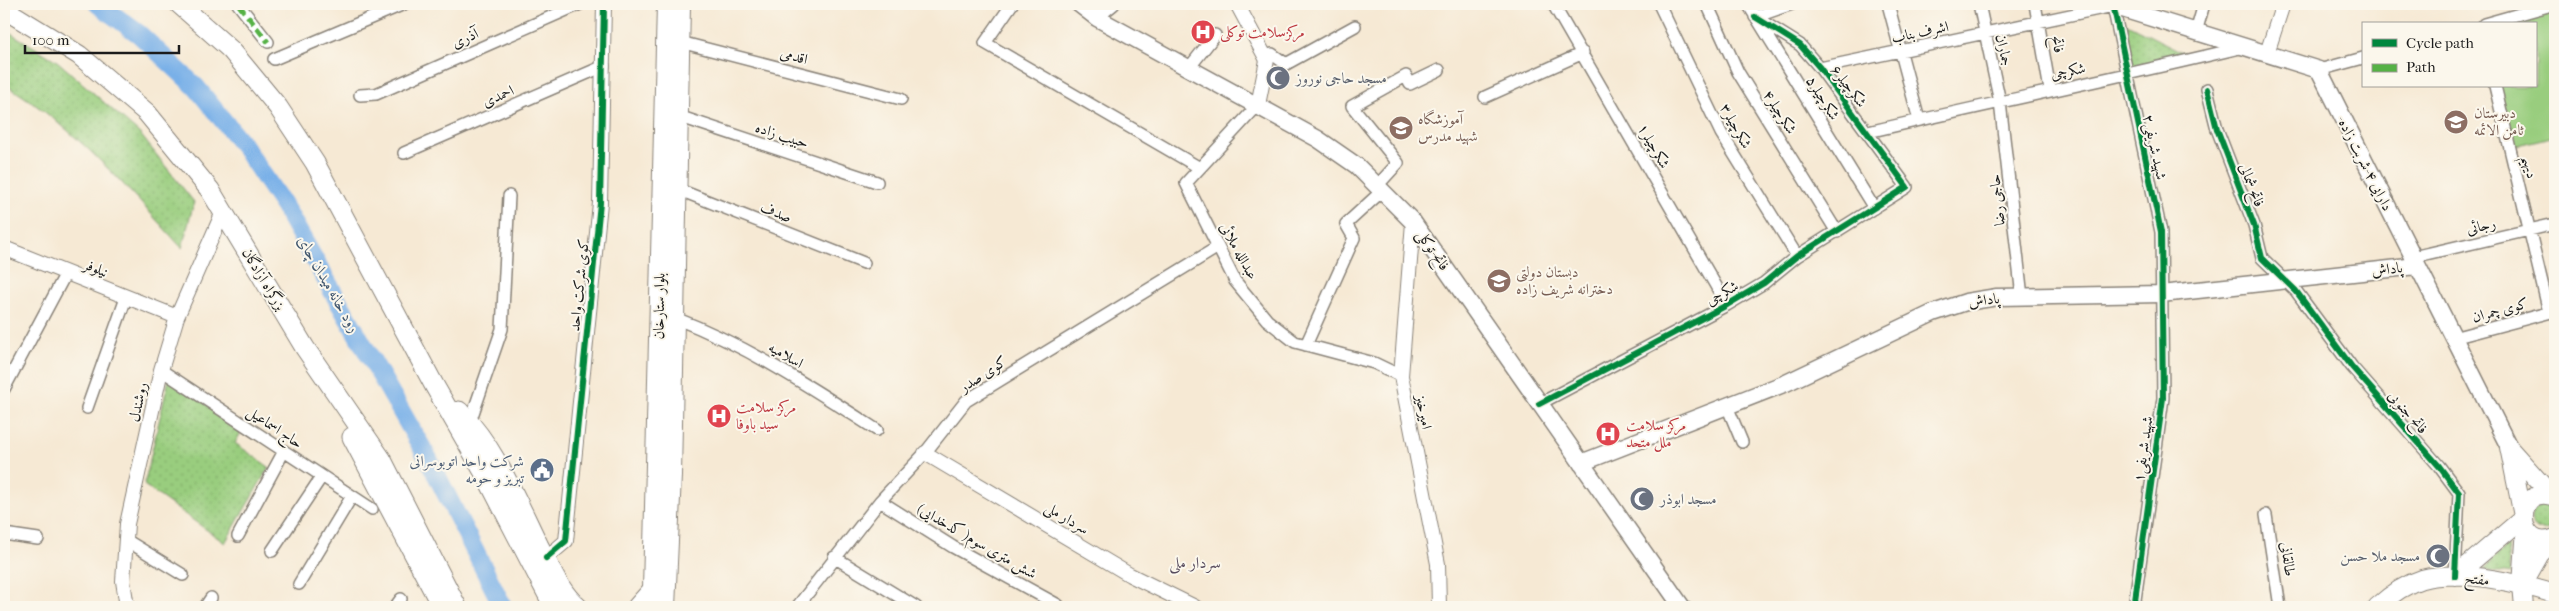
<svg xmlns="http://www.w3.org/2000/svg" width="2559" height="611" font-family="'IM FELL French Canon',Amiri,serif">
  <defs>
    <pattern id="grass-dots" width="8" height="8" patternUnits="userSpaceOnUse" patternTransform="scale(1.25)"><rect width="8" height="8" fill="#99cd7e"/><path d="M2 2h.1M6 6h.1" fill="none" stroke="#83af6c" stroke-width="1.8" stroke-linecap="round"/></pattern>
  </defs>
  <rect width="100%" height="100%" fill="#fbf7ec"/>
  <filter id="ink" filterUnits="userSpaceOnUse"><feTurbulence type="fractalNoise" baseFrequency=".02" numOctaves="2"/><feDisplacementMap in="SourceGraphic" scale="10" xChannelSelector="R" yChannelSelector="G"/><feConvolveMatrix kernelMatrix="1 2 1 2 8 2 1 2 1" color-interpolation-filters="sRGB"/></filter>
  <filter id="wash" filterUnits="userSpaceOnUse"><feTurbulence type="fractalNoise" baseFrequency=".0096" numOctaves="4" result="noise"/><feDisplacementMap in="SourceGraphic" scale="20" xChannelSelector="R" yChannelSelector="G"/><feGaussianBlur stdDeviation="1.12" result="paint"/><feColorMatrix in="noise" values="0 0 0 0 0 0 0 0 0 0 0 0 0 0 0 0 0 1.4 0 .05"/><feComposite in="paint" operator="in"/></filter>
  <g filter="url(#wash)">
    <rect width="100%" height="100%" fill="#f6e9d4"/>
    <path fill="url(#grass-dots)" stroke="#5a744d" d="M2125 23 2188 55 2133 68Z
      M4 29 57 61 140 134 194 202 182 248C128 189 73 125 4 84Z
      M169 379 243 429 235 443 269 467 225 543 144 485Z
      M2531 518a13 13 0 1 1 26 0a13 13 0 1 1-26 0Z
      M2507 545 2510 574 2483 569Z"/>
    <path fill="#99cd7e" stroke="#5a744d" d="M2555 10V136L2513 146 2498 86H2535V24H2502Z"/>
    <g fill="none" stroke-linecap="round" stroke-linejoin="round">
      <path stroke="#79b0e8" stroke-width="19" d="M98 4 139 34 196 87 243 145 285 208 429 460 503 607"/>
    </g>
  </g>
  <g filter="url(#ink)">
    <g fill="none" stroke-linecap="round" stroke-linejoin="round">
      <defs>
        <path id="minor" d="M238 4 268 42
          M1012 4 985 43 1200 168
          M1553 4 1727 305
          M1659 4 1721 133 1797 256
          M1707 4 1738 72 1837 232
          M1748 4 1874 208
          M1888 4 1919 120
          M1979 4 2000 102 2022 297
          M2035 4 2050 90
          M1755 17 1792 4
          M1097 18 1114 4
          M2484 24 2555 4
          M2196 32 2204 4
          M680 42 901 99
          M274 59 404 4
          M1267 60 1272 54 1286 64 1355 26
          M1189 68 1215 35
          M1820 68 2113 6 2161 232 2163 398 2134 607
          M2319 70 2363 58
          M2495 86 2549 312
          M2207 89 2217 129 2254 225 2262 258 2296 291 2352 367 2439 466 2459 493 2455 576
          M360 95 376 94 580 4
          M1485 97 1583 53
          M1258 105 1186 183 1235 281 1267 320 1295 342 1374 363 1401 376
          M678 116 877 182
          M1868 132C1993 103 2119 77 2244 47
          M404 153 604 66
          M1377 186 1398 163 1352 106 1406 76 1410 84 1439 70
          M677 189 864 263
          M2413 257 2555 224
          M675 318C748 346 812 388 877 430
          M2453 338 2555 311
          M1306 345 1354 238 1346 224 1382 191
          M161 370 372 509
          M4 389 66 273
          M1539 404 1727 305 1764 283 1797 256 1907 187 1820 68 1800 45 1755 17
          M1727 406 1742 442
          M87 408 126 298
          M470 422 502 329 509 196
          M880 501 953 547 1058 605
          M2266 515 2280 607
          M4 534 38 539
          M238 536 284 451
          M126 540 183 575
          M272 551 322 476
          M834 557 916 607
          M299 584 352 496
          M205 607 211 598
          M395 607 401 599
          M797 607 880 501 925 453 966 401 1218 247"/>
        <path id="tertiary" d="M1237 4 1267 60 1258 105
          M2267 53 2283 4
          M1413 222 1401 376 1438 564 1439 607
          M4 248 177 317
          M925 453 1130 575 1195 607
          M546 558 566 541 600 203 604 4
          M127 607 123 581 127 524 161 370 177 317 223 212"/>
        <path id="secondary" d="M1079 4 1097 18 1318 139 1357 166 1413 222 1682 607
          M2113 6 2319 70 2509 447
          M1581 463 1786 383 1933 313 1966 302 1997 297 2161 294 2417 266"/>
        <path id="primary" d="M2509 447 2523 516
          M2509 448 2552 496
          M2555 497C2512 481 2515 555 2555 538
          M2455 576 2523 518
          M2524 582 2540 554 2555 540
          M649 603 652 590 666 4
          M666 607 672 475 681 4
          M2377 607C2389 596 2406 584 2422 579 2461 569 2518 583 2555 594
          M2524 607 2522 585 2526 528"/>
        <path id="trunk" d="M179 4 231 50 278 107 315 163 434 385 485 474 554 607
          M4 9 79 55 147 113 210 190 305 348 382 460 457 607
          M459 411C496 449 516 499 539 546 550 566 560 593 578 607
          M352 437 442 607
          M637 607 652 590"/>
      </defs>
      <use href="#minor" stroke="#898278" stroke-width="14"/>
      <use href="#tertiary" stroke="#898278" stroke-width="16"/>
      <use href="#secondary" stroke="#898278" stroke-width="19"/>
      <use href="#primary" stroke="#898278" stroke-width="20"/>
      <use href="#trunk" stroke="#898278" stroke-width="21"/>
      <use href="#minor" stroke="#fff" stroke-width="11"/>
      <use href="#tertiary" stroke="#fff" stroke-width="14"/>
      <use href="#secondary" stroke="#fff" stroke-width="16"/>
      <use href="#primary" stroke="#fff" stroke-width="18"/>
      <use href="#trunk" stroke="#fff" stroke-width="19"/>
      <path stroke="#55b145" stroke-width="5" stroke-dasharray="10 5" stroke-linecap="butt" d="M238 4 268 42"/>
      <defs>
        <path id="cycleway" d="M2113 4 2161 232 2163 398 2134 607
          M2207 89 2217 129 2254 225 2262 258 2296 291 2352 367 2439 466 2459 493 2455 576
          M1539 404 1727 305 1764 283 1797 256 1907 187 1820 68 1800 45 1755 17
          M546 558 566 541 600 203 604 4"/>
      </defs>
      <use href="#cycleway" stroke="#fbf7ec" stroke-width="9"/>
      <use href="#cycleway" stroke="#00873e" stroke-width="6"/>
    </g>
  </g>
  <defs>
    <symbol id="hospital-disc" viewBox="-11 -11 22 22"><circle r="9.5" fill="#e0444e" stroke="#fbf7ec"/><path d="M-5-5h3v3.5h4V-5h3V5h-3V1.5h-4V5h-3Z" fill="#fff"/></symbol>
    <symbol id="mosque-disc" viewBox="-11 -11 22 22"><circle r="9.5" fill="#6b7280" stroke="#fbf7ec"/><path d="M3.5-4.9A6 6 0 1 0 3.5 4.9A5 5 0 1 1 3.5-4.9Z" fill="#fff"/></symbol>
    <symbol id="school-disc" viewBox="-11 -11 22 22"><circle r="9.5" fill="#8d6e63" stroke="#fbf7ec"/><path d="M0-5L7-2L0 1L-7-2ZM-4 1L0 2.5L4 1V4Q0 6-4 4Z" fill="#fff"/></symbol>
    <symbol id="civic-disc" viewBox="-11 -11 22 22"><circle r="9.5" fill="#5c6f8a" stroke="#fbf7ec"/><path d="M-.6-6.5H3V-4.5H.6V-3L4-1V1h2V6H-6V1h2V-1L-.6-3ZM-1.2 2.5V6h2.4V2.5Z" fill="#fff"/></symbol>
  </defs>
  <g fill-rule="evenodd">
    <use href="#hospital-disc" x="1189" y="18" width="28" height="28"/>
    <use href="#mosque-disc" x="1264" y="64" width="28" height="28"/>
    <use href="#school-disc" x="2442" y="108" width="28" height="28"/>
    <use href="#school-disc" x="1387" y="114" width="28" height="28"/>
    <use href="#school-disc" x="1485" y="267" width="28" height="28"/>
    <use href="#hospital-disc" x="705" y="402" width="28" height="28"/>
    <use href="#hospital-disc" x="1594" y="420" width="28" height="28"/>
    <use href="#civic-disc" x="528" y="456" width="28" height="28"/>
    <use href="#mosque-disc" x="1628" y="485" width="28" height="28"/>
    <use href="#mosque-disc" x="2424" y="542" width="28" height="28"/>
  </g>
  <g text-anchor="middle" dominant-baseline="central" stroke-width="4" stroke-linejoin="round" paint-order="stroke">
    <g font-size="15" fill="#be3a42" stroke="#fbf7ec" text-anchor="start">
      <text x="1220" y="32">مرکزسلامت توکلی</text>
      <text x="736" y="407">مرکز سلامت<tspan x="736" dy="17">سید باوفا</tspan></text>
      <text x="1626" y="425">مرکز سلامت<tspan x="1626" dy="17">ملل متحد</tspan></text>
    </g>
    <g font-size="15" fill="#1c1c1c" stroke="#fbf7ec">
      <text transform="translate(1920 32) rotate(-12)">اشرف بناب</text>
      <text transform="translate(465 38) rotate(-24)">آذری</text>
      <text transform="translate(2058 44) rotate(80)">فاتح</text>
      <text transform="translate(2004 50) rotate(78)">جماران</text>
      <text transform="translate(794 56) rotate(15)">اقدمی</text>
      <text transform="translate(2068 71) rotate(-11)">شکرچی</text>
      <text transform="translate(1849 86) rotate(53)">شکرچیلر۶</text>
      <text transform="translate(498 96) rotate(-24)">احمدی</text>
      <text transform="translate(1823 98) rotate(58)">شکرچیلر۵</text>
      <text transform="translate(1780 112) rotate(58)">شکرچیلر۴</text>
      <text transform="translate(1736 126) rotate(61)">شکرچیلر۳</text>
      <text transform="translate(782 135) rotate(18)">حبیب زاده</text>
      <text transform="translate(1654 146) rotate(60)">شکرچیلر۱</text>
      <text transform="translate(2155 147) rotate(78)">شهید شریفی۲</text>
      <text transform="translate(2365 163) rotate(63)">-دارایی ۴-شربت زاده</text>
      <text transform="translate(2530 167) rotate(77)">دیهیم</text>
      <text transform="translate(2252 185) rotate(69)">فاتح شمالی</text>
      <text transform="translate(1997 200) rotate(-96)">حاجی رضا</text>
      <text transform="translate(776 212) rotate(21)">صدف</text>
      <text transform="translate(2481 226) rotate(-13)">رجائی</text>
      <text transform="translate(1433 250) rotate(55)">فاتح-توکلی</text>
      <text transform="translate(1239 251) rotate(61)">عبدالله ملائی</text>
      <text transform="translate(96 268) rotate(22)">نیلوفر</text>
      <text transform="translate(2387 269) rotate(-7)">پاداش</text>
      <text transform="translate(264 279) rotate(59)">بزرگراه آزادگان</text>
      <text transform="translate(579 285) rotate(-84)">کوی شرکت واحد</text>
      <text transform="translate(1722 293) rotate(-30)">شکرچی</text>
      <text transform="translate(1984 300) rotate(-8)">پاداش</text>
      <text transform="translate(659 306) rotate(-89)">بلوار ستارخان</text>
      <text transform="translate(2500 310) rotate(-15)">کوی چمران</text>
      <text transform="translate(786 355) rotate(30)">اسلامیه</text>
      <text transform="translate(983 374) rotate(-33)">کوی صدر</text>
      <text transform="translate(138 402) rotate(-78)">روشندل</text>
      <text transform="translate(1424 412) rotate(79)">امیرخیز</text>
      <text transform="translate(2408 412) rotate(49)">فاتح جنوبی</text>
      <text transform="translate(275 427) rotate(34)">حاج اسماعیل</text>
      <text transform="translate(2143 449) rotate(-82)">شهید شریفی۱</text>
      <text transform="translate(1067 518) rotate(31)">سردار ملی</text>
      <text transform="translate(977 541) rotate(30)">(کدخدایی )شش متری سوم</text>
      <text transform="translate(2288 559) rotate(82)">طالقانی</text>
      <text transform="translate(2477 579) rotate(7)">مفتح</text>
    </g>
    <g font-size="15" fill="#5b616d" stroke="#fbf7ec" text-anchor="start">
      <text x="1296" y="78">مسجد حاجی نوروز</text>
      <text x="1660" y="499">مسجد ابوذر</text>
      <text x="2420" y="556" text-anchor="end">مسجد ملا حسن</text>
    </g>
    <g font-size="15" fill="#785e54" stroke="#fbf7ec" text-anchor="start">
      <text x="2474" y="113">دبیرستان<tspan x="2474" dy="17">ثامن الائمه</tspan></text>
      <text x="1418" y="119">آموزشگاه<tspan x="1418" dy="17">شهید مدرس</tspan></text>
      <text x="1516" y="272">دبستان دولتی<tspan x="1516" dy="17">دخترانه شریف زاده</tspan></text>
    </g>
    <g font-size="15" fill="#4e5e75" stroke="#fbf7ec" text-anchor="end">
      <text x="524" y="461">شرکت واحد اتوبوسرانی<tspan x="524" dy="17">تبریز و حومه</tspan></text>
    </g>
    <g font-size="16" font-style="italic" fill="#41576e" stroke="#fbf7ec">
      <text transform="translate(329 284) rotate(60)">رود خانه میدان چای</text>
    </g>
    <g font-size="16" fill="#584c5e" stroke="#fbf7ec">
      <text x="1195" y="562">سردار ملی</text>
    </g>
  </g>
  <rect width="2559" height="611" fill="none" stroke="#fbf7ec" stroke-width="20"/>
  <rect x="2362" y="22" width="175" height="65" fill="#fbf7ec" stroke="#a29f99"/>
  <rect x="2372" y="39" width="25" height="8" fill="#00873e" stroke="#a29f99"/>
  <text x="2406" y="48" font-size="15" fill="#1c1c1c">Cycle path</text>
  <rect x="2372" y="64" width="25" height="8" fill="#55b145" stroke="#a29f99"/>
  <text x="2406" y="72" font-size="15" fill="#1c1c1c">Path</text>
  <path d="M25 45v8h154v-8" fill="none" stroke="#1c1c1c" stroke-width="2.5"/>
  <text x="32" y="45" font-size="15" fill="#1c1c1c" stroke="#fbf7ec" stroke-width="4" paint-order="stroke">100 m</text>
</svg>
